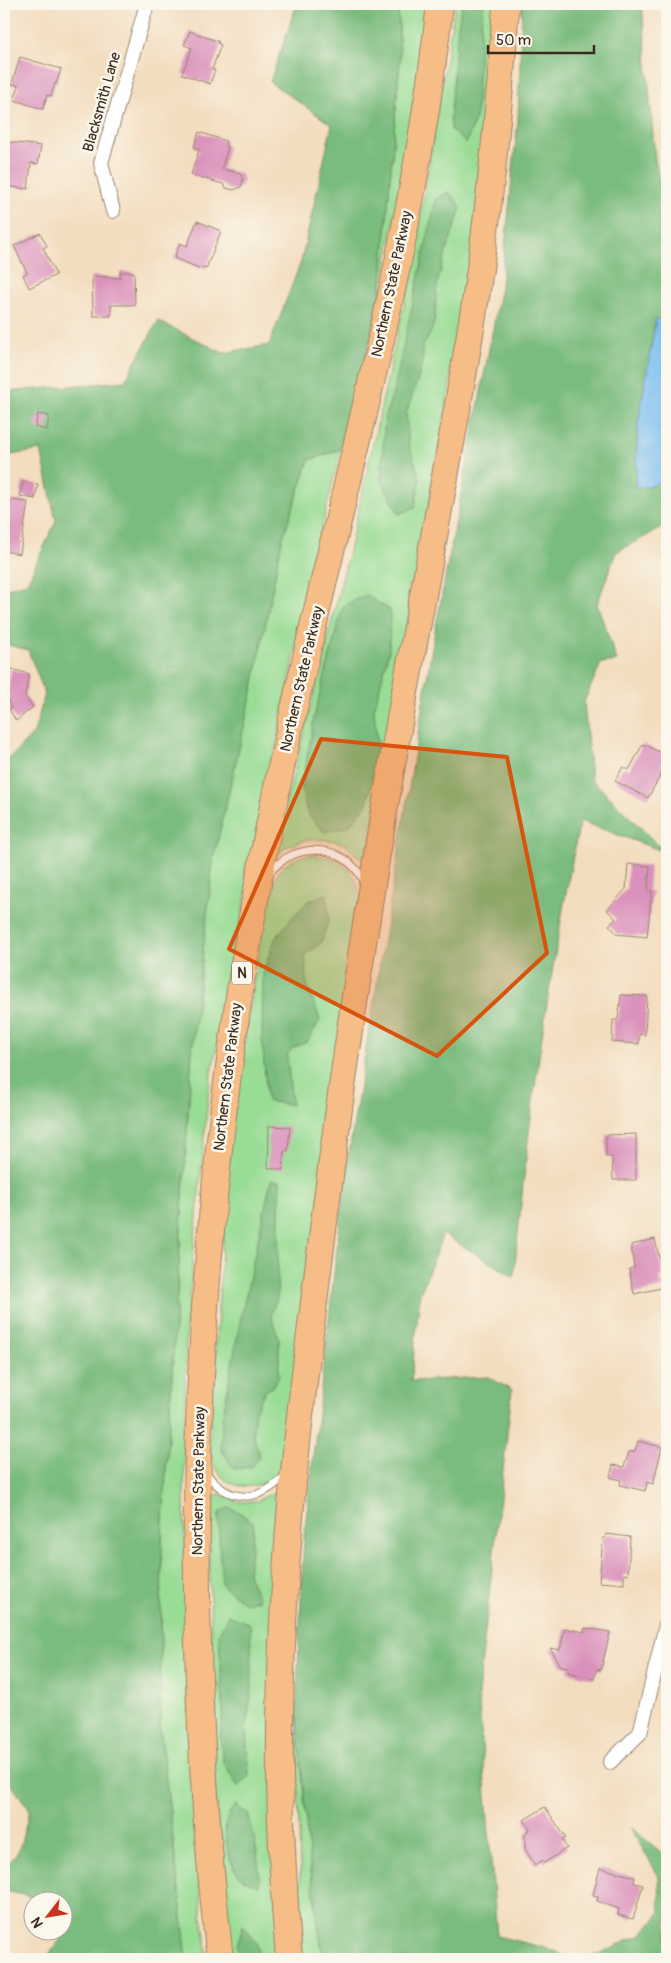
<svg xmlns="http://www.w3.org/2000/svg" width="671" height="1963" font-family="Pangolin,sans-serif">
  <rect width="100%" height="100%" fill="#fbf7ec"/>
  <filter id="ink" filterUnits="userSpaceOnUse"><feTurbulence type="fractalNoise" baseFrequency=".02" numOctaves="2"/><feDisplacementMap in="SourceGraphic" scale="10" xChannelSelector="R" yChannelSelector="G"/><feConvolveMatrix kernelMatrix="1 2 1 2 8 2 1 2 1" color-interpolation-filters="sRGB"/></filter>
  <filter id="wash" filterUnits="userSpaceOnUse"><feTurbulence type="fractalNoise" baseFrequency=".0096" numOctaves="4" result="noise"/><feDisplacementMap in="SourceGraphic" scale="20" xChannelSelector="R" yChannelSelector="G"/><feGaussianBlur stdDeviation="1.12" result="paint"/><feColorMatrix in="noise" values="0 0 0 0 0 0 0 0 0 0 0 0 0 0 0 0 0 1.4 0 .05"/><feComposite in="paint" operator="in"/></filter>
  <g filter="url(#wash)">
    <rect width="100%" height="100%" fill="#f3ddbf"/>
    <path fill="#99dc94" stroke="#6a8359" d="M398 4H430L380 303 400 59Z
      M455 4H497L477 231 366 859 362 860 345 844 330 840 309 839 286 847 275 858 274 852 348 556 411 273Z
      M341 449 316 550 235 950 209 1087 186 1331 184 1499 189 1699 202 1916 208 1959H187L160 1728 162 1536 192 1050 213 860 252 692 282 540 309 460Z
      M307 855C324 855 342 860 353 875 357 881 359 890 361 897L286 1466C269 1489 229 1497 215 1466 210 1457 210 1446 210 1435L229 1142 268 893C277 870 283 862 307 855Z
      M284 1491 281 1959H231L215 1790 209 1560 213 1496 220 1494 239 1502 256 1501 275 1492Z
      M296 1709 310 1864 323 1959H303L302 1953Z"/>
    <path fill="#7abc7e" stroke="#5a734e" d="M297 4H398L400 59 380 303 341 449 309 460 282 540 252 692 213 860 192 1050 162 1536 160 1728 187 1959H45L61 1939 57 1931 62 1930V1900H43L41 1898 4 1891V1870L19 1850 30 1810 4 1775V755L9 759 34 733 45 694 28 650 4 644V589L27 583 56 521 41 450 4 456V392L125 381 158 321 223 353 269 345 301 262 332 125 270 82Z
      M462 4H484L481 25 476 118 466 143 451 130 450 117 458 25Z
      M522 4H642L655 159 667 224V324L656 319 638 423 635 488 651 486 667 479V525L616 552 597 604 617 661 601 663 584 702 591 779 665 852 580 821C549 972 527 1124 514 1277L443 1234 420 1294 411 1381 488 1377 512 1390 478 1694 497 1936 553 1950 571 1959H323L310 1864 296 1709 304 1537 345 1177 434 636 501 287 518 120Z
      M449 192 461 207C454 230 445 253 439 277 431 305 443 319 422 347L423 356 419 376 406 414 409 445 420 480 415 507 399 514 381 479 385 416 393 393 436 199Z
      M366 595 390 610 389 650 374 710 378 750 367 804 349 826 324 832 307 813 302 790 314 717 343 606Z
      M326 894 329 919 321 943 305 955 306 981 320 1020 307 1042 292 1048 287 1056 292 1105 267 1101 262 1038 263 972 275 939 291 919 307 902Z
      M271 1180 280 1181 277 1298 271 1315 279 1340V1376L273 1387 265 1391 255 1411 253 1432 259 1457 252 1467 234 1469 221 1449 222 1421 239 1326Z
      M229 1508 239 1512 254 1523 248 1574 259 1599 245 1603 222 1585 219 1544V1513Z
      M228 1615 250 1624 252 1663V1689L246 1728 249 1776 238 1787 223 1761 220 1738 223 1708 219 1634Z
      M235 1805 248 1814C255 1838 260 1862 259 1886 252 1883 244 1881 239 1875 229 1864 222 1833 227 1819 228 1814 233 1809 235 1805Z
      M630 1827 667 1857V1959H586L641 1935 660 1913 659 1877Z
      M243 1925 257 1943 259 1959H240L237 1945Z"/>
    <path fill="#79bdf0" stroke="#5a7487" d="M656 318 667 324V479L651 486 635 488 638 423Z"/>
    <g id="blocks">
      <path fill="#da92bc" d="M190 31 219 42 217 43 221 45 212 69 215 70 210 84 182 74 192 48 184 45Z
        M20 57 61 69 56 84 55 83 51 96 47 95 43 109 14 100 19 86 12 84Z
        M199 132 226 141 225 145 228 147 222 169 240 173 243 179 241 187 234 190 226 188 223 184 191 175 199 150 194 147Z
        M10 142 41 146 38 164 31 163 28 189 4 186 7 145H9Z
        M197 221 221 231 206 269 202 267 201 269 174 258 180 243 187 246Z
        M40 233 47 246 43 248 56 275 29 288 23 275 27 273 14 246Z
        M120 272H134L135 305H111V316H93L92 276 120 278Z
        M38 414 49 416 47 430 35 427Z
        M23 482 38 484 35 499 20 496Z
        M11 500 28 502 20 554 4 551V539Z
        M11 669 29 674 25 696 33 707 16 721 9 709 11 708 7 698Z
        M643 744 666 755 661 765 665 767 648 798 615 781 623 767 629 770Z
        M628 864 650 866 648 891H652L647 937 617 934 609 925 616 919 607 910 626 889Z
        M621 995 647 996 645 1035 639 1034V1044L612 1042 613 1020H618Z
        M269 1126 290 1127 288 1151H284L283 1170 268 1168Z
        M636 1134V1180H613L612 1157H606V1135Z
        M655 1239 663 1276 659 1277 661 1288 634 1294 629 1269 634 1268 631 1245Z
        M638 1441 662 1447 653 1484 647 1482 645 1491 620 1485 621 1480 610 1477 613 1465 624 1467 629 1452 635 1451Z
        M606 1534 630 1537 628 1575 624 1574V1584L599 1582 603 1538H605Z
        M565 1628 584 1632 585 1628 610 1632 601 1670 597 1669 594 1679 568 1672 569 1667 561 1666 550 1648 560 1650Z
        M545 1807 566 1838 562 1840 567 1848 544 1863 543 1860 535 1865 525 1849V1834L530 1829 524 1820Z
        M600 1868 635 1877 634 1883 643 1885 633 1919 618 1915 619 1909 597 1901 598 1896 593 1895Z"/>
    </g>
  </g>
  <g filter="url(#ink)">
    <use href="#blocks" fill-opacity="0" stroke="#97846e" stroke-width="1"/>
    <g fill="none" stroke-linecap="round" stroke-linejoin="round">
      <defs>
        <path id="service" d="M270 872C297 840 345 843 364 882
          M206 1473C229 1504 260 1503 285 1475"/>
        <path id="minor" d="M113 211 101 163 147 4
          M610 1762 640 1733 667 1621"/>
        <path id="motorway" d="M220 1959C175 1571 196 1174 276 792 330 529 411 271 440 4
          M289 1959C277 1821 277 1682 288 1543 294 1455 306 1366 317 1278 340 1091 367 904 400 719 426 576 455 433 477 290 491 195 500 99 506 4"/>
      </defs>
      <use href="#service" stroke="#97846e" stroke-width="9"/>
      <use href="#minor" stroke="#97846e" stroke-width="16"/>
      <use href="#motorway" stroke="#97846e" stroke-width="28"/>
      <use href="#service" stroke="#fff" stroke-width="7"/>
      <use href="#minor" stroke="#fff" stroke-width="14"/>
      <use href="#motorway" stroke="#f6be86" stroke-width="26"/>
    </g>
  </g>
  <path fill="#d7540e" fill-opacity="0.2" stroke="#d7540e" stroke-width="4" stroke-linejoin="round" d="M321 739 507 757 547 953 437 1056 229 949Z"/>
  <g text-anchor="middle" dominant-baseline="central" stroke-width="5" stroke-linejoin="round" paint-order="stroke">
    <rect fill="#fbf7ec" stroke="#75685c" stroke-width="1" x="232" y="961.5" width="20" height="23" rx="4"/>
    <g font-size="14" font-weight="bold" fill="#3b2a1e">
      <text x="242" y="973">N</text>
    </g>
    <g font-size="15" fill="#3b2a1e" stroke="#fbf7ec">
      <text transform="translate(102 102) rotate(-74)">Blacksmith Lane</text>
      <text transform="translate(392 284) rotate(-78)">Northern State Parkway</text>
      <text transform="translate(302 679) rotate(-77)">Northern State Parkway</text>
      <text transform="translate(228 1077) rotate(-83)">Northern State Parkway</text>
      <text transform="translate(199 1481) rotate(-89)">Northern State Parkway</text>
    </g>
  </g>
  <rect width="671" height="1963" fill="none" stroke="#fbf7ec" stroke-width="20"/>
  <g transform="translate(48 1916) rotate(239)"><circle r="24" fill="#fbf7ec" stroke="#aea59a"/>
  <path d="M0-4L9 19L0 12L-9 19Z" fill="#c8321e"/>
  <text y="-8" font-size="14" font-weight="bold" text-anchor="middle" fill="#3b2a1e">N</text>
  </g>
  <path d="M488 45v8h106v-8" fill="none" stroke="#3b2a1e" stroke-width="2.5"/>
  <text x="496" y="45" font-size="15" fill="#3b2a1e" stroke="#fbf7ec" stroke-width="4" paint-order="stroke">50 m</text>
</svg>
